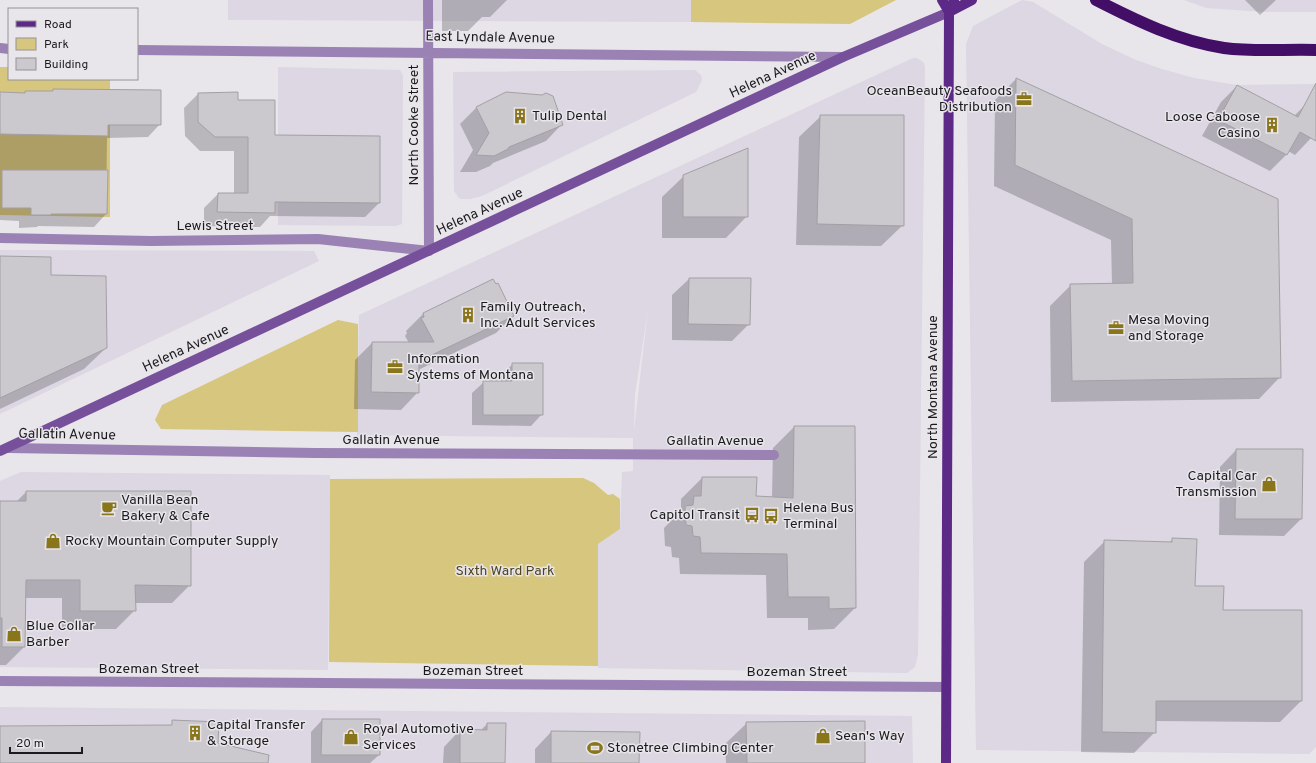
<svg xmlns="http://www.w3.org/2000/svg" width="1316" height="763" font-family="Overpass,sans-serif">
  <rect width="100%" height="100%" fill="#e8e5eb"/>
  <path fill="#dcd7e3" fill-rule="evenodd" d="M228 0H691V22L228 20Z
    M1022 0 1033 2 1102 44 1136 60 1162 69 1194 78 1237 85 1316 84V747L1309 754 976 750 966 44 973 26Z
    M1184 0H1316V12H1264L1206 8Z
    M913 58H917L923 62 925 66 918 655 915 667 907 673 598 668V544L620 529 622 472 633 471V438L357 435 359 315ZM648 309 634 431 635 394Z
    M278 67 400 70 403 75 402 224 396 226 278 225Z
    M695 70 701 75 702 80 696 92 482 196 470 199H460L454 191 453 72Z
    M0 250 314 251 319 261 0 414Z
    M21 472 330 475 328 670 0 667V481Z
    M0 707 912 716 913 763H0Z"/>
  <path fill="#d7c67e" d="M691 0H896L850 24 691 22Z
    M0 67H9V79H110V217L0 215Z
    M338 320 358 324V432L161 429 155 420 162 405Z
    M583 478 594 483 608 495 613 494 620 499V529L598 544V666L329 662 330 479Z"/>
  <path fill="#0003" d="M442 0H507L490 17H482L468 31H442Z
    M1245 0H1276L1260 15Z
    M1016 79 1280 377 1259 399 1051 402 1050 306 1071 285 1112 284 1111 240 994 186 995 100Z
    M1237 86 1294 116 1305 105 1316 110V129L1311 138 1295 155 1288 151 1286 155 1270 171 1202 136 1221 102Z
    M25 92 160 124 148 137 107 138 106 214 94 227 38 226 37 227 19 228V221L0 220V93L23 94Z
    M198 94 237 101 274 136 379 203 365 217 270 216 260 227 204 226V208L218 194H234V151H200L185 136 184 108Z
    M542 96 562 124 546 141 493 163 490 166 476 172H460L473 150 460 124 476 108Z
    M821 116 903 225 881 246 796 245 799 137Z
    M684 176 747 216 726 238H662V197Z
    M0 257 106 348 84 369 0 409Z
    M689 279H750L749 324 732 341 672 340V295Z
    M423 314 513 316 496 333 418 370V392L401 410 354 409 355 360 372 343H409L405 336 407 333 406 331Z
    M513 364 542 414 531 426 472 425V393L484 382H501V375Z
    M794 427H854L855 608 834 629 808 630V618H767L766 575 680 574 679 558 672 557 671 547 665 546 664 528 681 511V499L702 478 755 497 772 498 773 448Z
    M1236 450 1301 519 1284 536 1219 535 1220 467Z
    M26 492 190 585 172 603H135V610L116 629H62V598H24V647L6 665H0V502H16Z
    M1173 539 1194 587 1222 611 1301 701 1280 722 1155 721V732L1134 753 1081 752 1084 562 1105 541 1169 543Z
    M322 720H379V755L370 763H311V732Z
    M747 723 864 763H726L725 744Z
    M487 724 504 763H443L444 747 460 730 480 731Z
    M551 732 638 763H535V749Z"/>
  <path fill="#cbc8ce" stroke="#a2a0a5" d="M1016 78 1278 199 1281 378 1072 381 1070 284 1133 283 1132 219 1015 165Z
    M1316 83V141L1300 132 1287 155 1218 120 1237 85 1298 117Z
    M53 89 161 90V125H108V136L0 134V92L25 93V91H53Z
    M238 92V100H275V135L380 136V203L275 202V213L217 212 218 193H248V137H215L198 122V93Z
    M506 92 542 95 546 93 553 96 563 125 509 147 508 149 494 156 476 155 489 133 476 107Z
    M820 115H904V226L817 224Z
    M748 148V217H683V175Z
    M2 170H108L107 214H51V215H31V208H2Z
    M0 256 51 257V275L106 276 107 348 0 398Z
    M689 278H751L750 325 688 324Z
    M493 279 496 284 498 283 514 316 417 362H419V393L371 392 372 342H434L421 318 424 317 423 313Z
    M512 363H543V415H483V381H512Z
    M794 426H855L856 608 829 609V597H788L787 554 701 553 700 537 693 536 692 526 686 525 685 506 693 505 694 496H701L702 477H757L756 496 793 498Z
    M1236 449H1303L1302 519H1235Z
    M26 491H191V586L135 585 136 611H80V580H26L25 647H2V618H0V501H26Z
    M1172 538 1197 539 1195 586H1224L1223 610H1302V701H1156V733L1102 732 1104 540 1172 542Z
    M322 719H380V755H321Z
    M172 720 219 722 218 743 269 755 268 763H0V726L172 725Z
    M865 721V763H747L746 722Z
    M487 723H506L505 763H460V729L487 730Z
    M551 731 640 732 639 763H551Z"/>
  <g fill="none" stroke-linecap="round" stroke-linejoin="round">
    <path stroke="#9b82b5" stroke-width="10" d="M0 48 9 49
      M137 50 843 57
      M0 238 151 241 318 239 429 251 428 0
      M8 448 315 453 774 455
      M0 681 946 687"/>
    <path stroke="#76509b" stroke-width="10" d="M0 451 843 57 949 12"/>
    <path stroke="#5d2986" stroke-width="10" d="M942 0 949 12
      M949 12 972 0
      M946 763 949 12 954 0"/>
    <path stroke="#420e66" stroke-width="12" d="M1096 0C1137 21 1178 41 1224 48 1254 52 1286 49 1316 50"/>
  </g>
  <defs>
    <symbol id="office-bare" viewBox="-9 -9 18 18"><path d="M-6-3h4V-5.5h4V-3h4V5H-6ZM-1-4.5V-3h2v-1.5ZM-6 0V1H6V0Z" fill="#89761a" stroke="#e8e5eb" stroke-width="2.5" paint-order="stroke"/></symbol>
    <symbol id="building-bare" viewBox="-9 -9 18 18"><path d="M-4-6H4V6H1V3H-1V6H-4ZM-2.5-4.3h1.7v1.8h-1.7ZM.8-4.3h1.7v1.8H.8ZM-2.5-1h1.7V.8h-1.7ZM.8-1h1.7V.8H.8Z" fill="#89761a" stroke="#e8e5eb" stroke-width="2.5" paint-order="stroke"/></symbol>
    <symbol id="shop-bare" viewBox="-9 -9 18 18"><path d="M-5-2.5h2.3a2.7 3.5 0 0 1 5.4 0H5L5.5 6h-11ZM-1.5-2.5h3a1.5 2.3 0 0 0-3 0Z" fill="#89761a" stroke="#e8e5eb" stroke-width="2.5" paint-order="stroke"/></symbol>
    <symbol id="cafe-bare" viewBox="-9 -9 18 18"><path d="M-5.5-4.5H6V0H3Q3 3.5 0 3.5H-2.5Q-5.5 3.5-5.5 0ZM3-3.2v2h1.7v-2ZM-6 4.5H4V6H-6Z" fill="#89761a" stroke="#e8e5eb" stroke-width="2.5" paint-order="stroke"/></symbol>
    <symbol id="bus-bare" viewBox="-9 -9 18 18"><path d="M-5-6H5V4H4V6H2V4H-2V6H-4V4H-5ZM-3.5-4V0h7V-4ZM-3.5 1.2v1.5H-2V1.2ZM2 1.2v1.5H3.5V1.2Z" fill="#89761a" stroke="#e8e5eb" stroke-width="2.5" paint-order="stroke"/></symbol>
    <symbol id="stadium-bare" viewBox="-9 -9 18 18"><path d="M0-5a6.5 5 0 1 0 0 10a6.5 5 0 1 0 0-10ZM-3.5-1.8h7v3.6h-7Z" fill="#89761a" stroke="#e8e5eb" stroke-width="2.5" paint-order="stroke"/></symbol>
  </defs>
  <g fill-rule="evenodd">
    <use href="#office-bare" x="1013" y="88" width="22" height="22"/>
    <use href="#building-bare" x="509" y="105" width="22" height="22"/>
    <use href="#building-bare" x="1261" y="114" width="22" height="22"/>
    <use href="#building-bare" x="457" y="304" width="22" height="22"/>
    <use href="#office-bare" x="1105" y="317" width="22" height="22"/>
    <use href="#office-bare" x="384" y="356" width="22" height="22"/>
    <use href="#shop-bare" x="1258" y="473" width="22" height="22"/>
    <use href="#cafe-bare" x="98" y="497" width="22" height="22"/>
    <use href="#bus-bare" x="741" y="504" width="22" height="22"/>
    <use href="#bus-bare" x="760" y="505" width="22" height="22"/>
    <use href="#shop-bare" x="42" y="530" width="22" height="22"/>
    <use href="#shop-bare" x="3" y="623" width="22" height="22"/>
    <use href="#building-bare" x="184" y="722" width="22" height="22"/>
    <use href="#shop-bare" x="812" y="725" width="22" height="22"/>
    <use href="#shop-bare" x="340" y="726" width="22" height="22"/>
    <use href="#stadium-bare" x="584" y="737" width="22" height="22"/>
  </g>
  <g text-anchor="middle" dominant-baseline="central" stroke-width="3" stroke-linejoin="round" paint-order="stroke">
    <g font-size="14" fill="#1b1a1c" stroke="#e8e5eb">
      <text transform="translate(490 38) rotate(1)">East Lyndale Avenue</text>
      <text transform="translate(773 75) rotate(-25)">Helena Avenue</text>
      <text transform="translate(414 125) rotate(-90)">North Cooke Street</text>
      <text transform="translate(480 212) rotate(-25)">Helena Avenue</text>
      <text x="215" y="226">Lewis Street</text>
      <text transform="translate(186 349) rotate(-25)">Helena Avenue</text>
      <text transform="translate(933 387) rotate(-90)">North Montana Avenue</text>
      <text transform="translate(67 435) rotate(1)">Gallatin Avenue</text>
      <text x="391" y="440">Gallatin Avenue</text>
      <text x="715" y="441">Gallatin Avenue</text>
      <text x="149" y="669">Bozeman Street</text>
      <text x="473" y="671">Bozeman Street</text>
      <text x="797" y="672">Bozeman Street</text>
    </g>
    <g font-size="14" fill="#1b1a1c" stroke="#e8e5eb" text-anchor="start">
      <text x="1012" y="91" text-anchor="end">OceanBeauty Seafoods<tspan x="1012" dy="16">Distribution</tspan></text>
      <text x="532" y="116">Tulip Dental</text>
      <text x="1260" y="117" text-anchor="end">Loose Caboose<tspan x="1260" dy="16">Casino</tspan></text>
      <text x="480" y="307">Family Outreach,<tspan x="480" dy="16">Inc. Adult Services</tspan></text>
      <text x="1128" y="320">Mesa Moving<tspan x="1128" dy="16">and Storage</tspan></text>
      <text x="407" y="359">Information<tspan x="407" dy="16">Systems of Montana</tspan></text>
      <text x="1257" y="476" text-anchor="end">Capital Car<tspan x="1257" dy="16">Transmission</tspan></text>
      <text x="121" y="500">Vanilla Bean<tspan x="121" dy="16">Bakery &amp; Cafe</tspan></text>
      <text x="783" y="508">Helena Bus<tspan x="783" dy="16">Terminal</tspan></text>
      <text x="740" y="515" text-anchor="end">Capitol Transit</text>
      <text x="65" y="541">Rocky Mountain Computer Supply</text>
      <text x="26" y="626">Blue Collar<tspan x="26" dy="16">Barber</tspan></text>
      <text x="207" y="725">Capital Transfer<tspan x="207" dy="16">&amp; Storage</tspan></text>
      <text x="363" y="729">Royal Automotive<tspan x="363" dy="16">Services</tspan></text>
      <text x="835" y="736">Sean's Way</text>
      <text x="607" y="748">Stonetree Climbing Center</text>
    </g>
    <g font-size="14" fill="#4f451e" stroke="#e8e5eb">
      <text x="505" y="571">Sixth Ward Park</text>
    </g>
  </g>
  <rect x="8" y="8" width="130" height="72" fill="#e8e5eb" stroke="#969498"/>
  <rect x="16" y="21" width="20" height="6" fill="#5d2986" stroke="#969498"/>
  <text x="44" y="28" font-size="12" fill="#1b1a1c">Road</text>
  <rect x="16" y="38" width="20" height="12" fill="#d7c67e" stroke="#969498"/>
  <text x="44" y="48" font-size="12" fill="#1b1a1c">Park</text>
  <rect x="16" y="58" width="20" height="12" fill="#cbc8ce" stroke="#969498"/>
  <text x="44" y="68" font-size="12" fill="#1b1a1c">Building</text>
  <path d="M10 747v6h72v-6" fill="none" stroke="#1b1a1c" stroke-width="2"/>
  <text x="16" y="747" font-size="12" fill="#1b1a1c" stroke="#e8e5eb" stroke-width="3" paint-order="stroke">20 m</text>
</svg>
